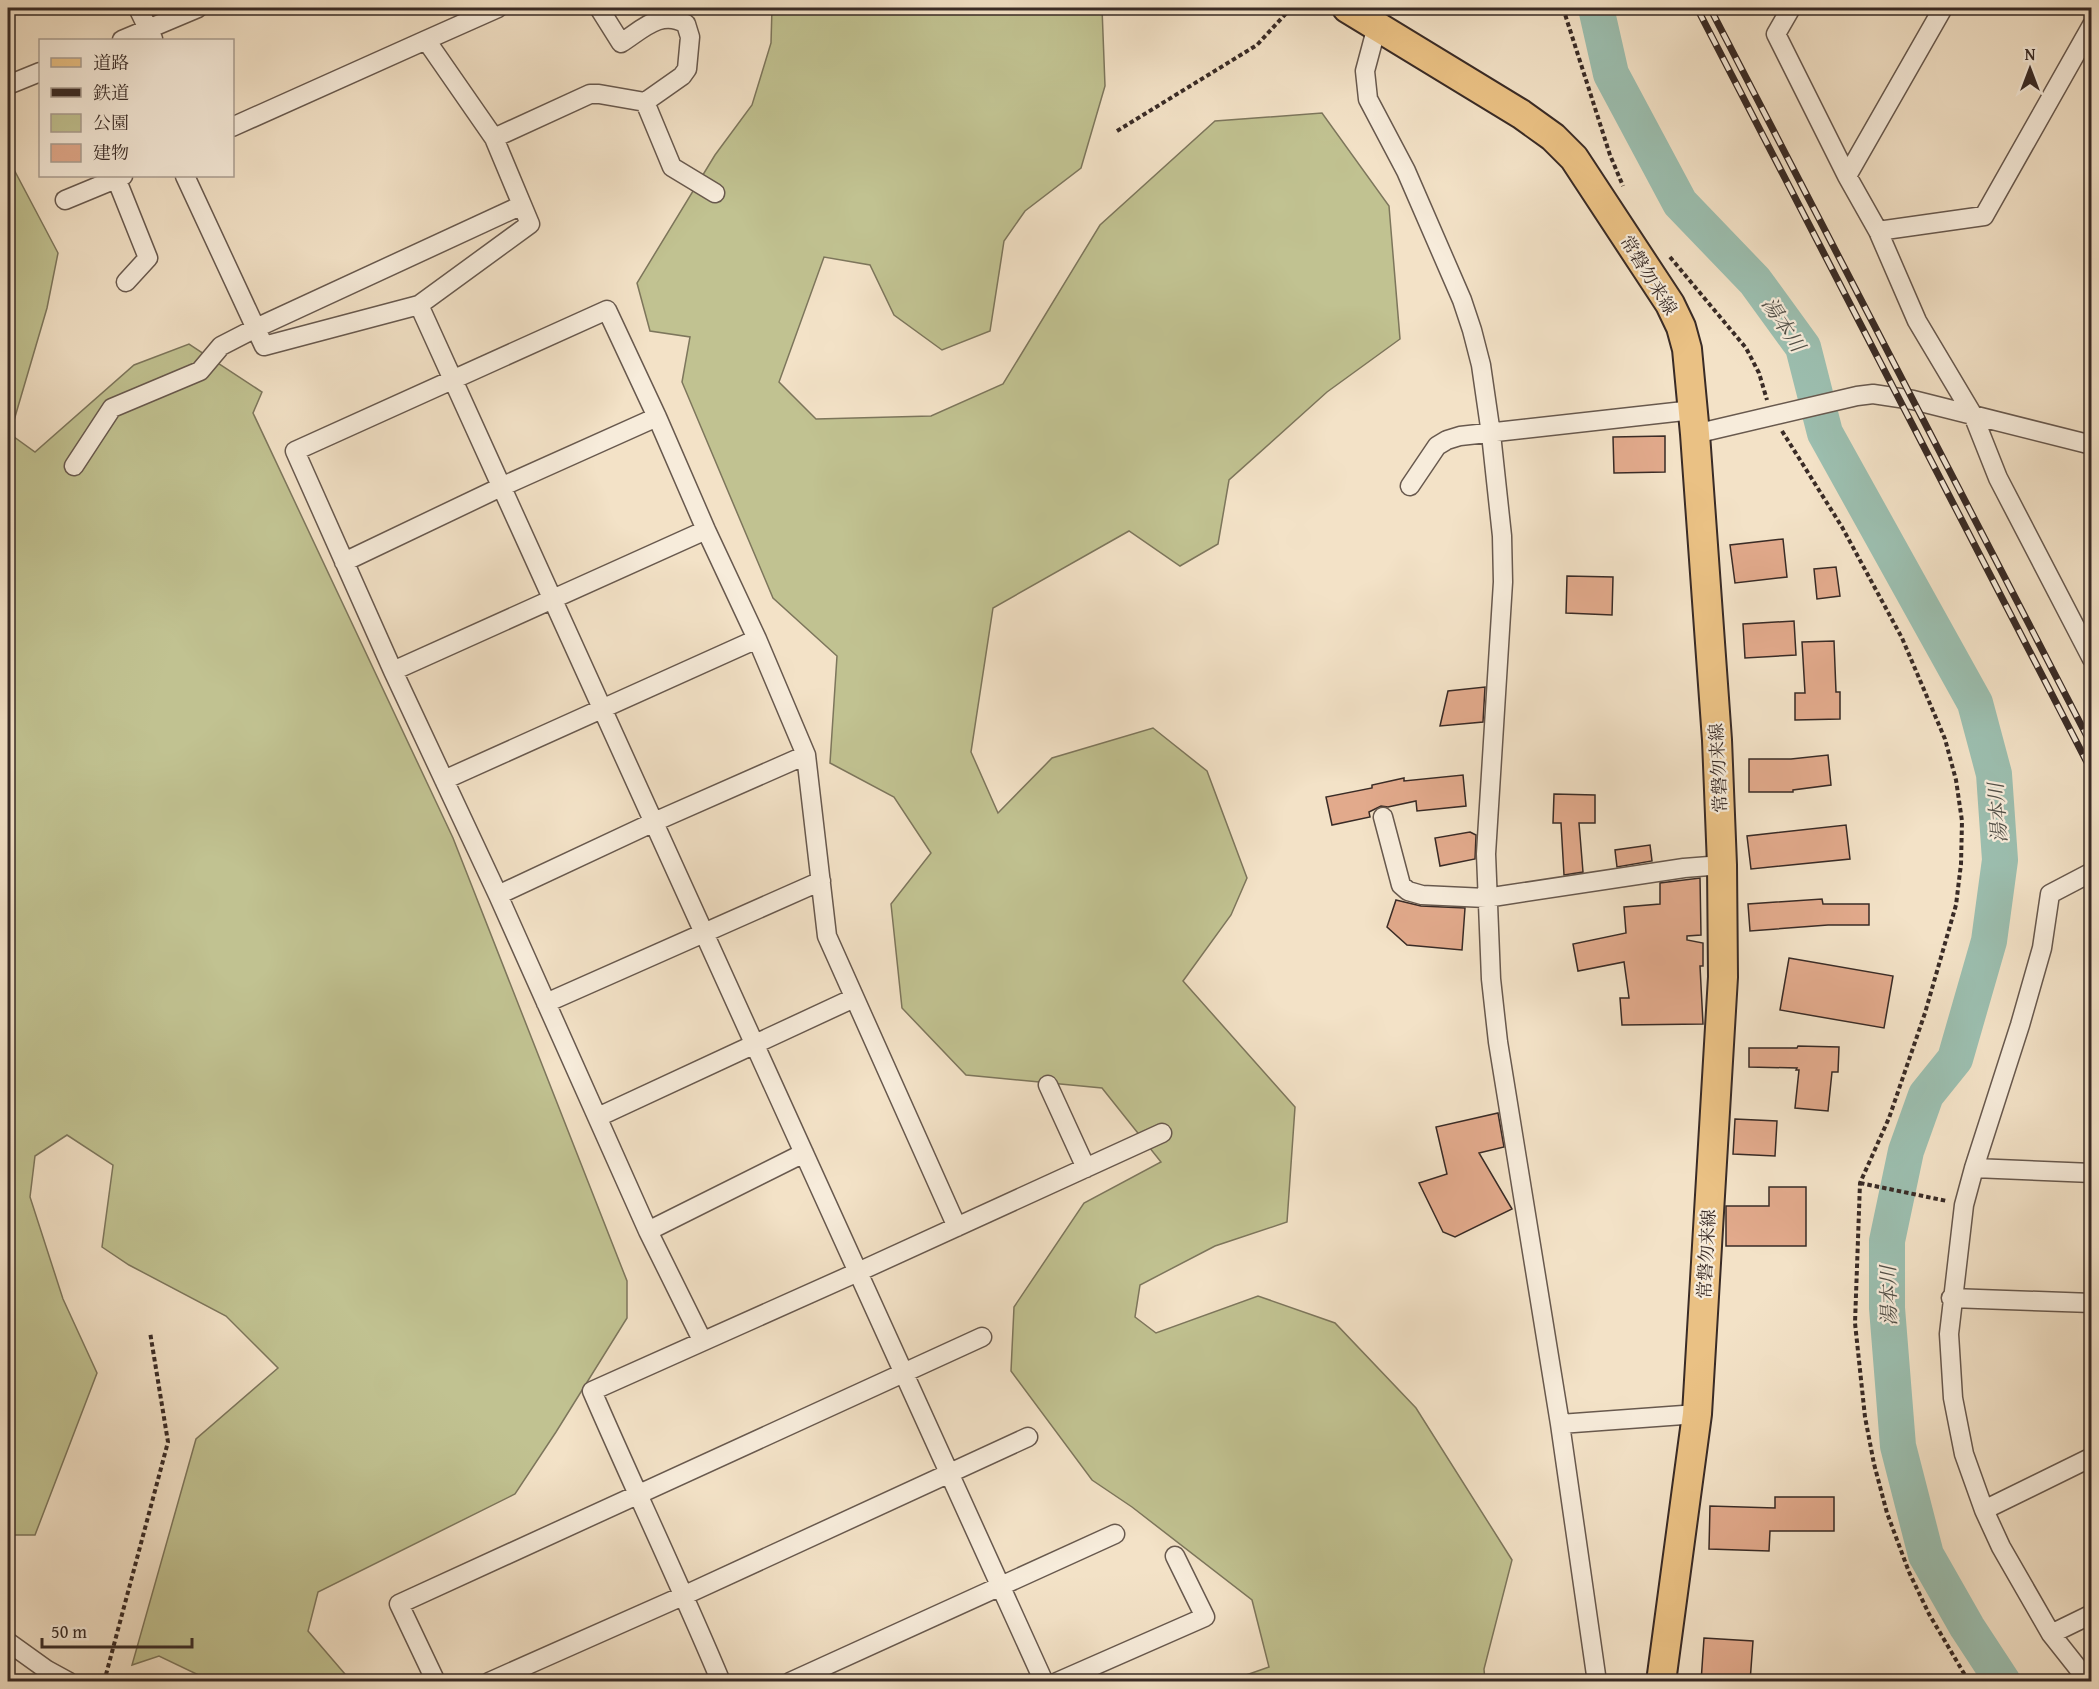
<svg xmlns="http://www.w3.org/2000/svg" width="2099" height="1689" font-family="'Gentium Book Plus','Noto Serif JP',serif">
  <rect width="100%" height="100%" fill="#f3e2c7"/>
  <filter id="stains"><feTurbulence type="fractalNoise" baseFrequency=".00333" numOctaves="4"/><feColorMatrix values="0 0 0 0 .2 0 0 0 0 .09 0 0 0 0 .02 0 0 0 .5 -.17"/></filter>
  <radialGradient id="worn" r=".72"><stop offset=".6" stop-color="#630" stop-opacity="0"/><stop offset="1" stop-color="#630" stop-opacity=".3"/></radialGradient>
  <path fill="#c1c291" stroke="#7d765c" stroke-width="1.5" d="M772 8H1102L1105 86 1081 168 1025 211 1004 241 990 331 942 350 894 315 870 265 824 257 779 382 816 419 931 416 1003 384 1100 225 1215 121 1322 113 1389 206 1400 339 1327 392 1229 480 1218 544 1180 566 1129 531 993 608 971 752 998 813 1052 758 1153 728 1207 771 1247 878 1231 915 1183 981 1295 1107 1287 1222 1215 1246 1140 1285 1135 1317 1156 1333 1258 1296 1335 1323 1416 1408 1512 1560 1484 1669 1485 1681H1229L1269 1667 1252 1600 1132 1507 1092 1480 1011 1371 1014 1307 1084 1203 1161 1162 1102 1088 966 1075 902 1008 891 904 931 853 894 797 830 763 837 656 773 598 682 382 690 337 650 331 637 283 715 155 752 105 771 43Z
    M8 152 10 162 58 253 47 308 10 434 35 452 134 365 189 344 262 392 253 413 453 838 627 1281V1318L556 1432 515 1494 318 1592 308 1631 351 1681H211L159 1656 132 1665 196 1439 278 1368 226 1316 129 1265 102 1247 113 1165 67 1135 35 1156 30 1197 63 1299 97 1373 35 1535H8Z"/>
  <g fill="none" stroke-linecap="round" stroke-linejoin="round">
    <path stroke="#9cbfb0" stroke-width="36" d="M1596 8 1611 74 1680 203 1755 281 1803 347 1825 433 1975 703 1994 774 2000 860 1989 941 1955 1059 1926 1095 1906 1151 1887 1241V1308L1898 1446 1926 1555 1967 1627 2003 1682"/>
  </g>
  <path fill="#e2aa8c" stroke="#392b26" stroke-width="1.5" d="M1665 436V472L1614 473 1613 437Z
    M1783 539 1787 577 1735 583 1730 545Z
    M1836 567 1840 596 1817 599 1814 569Z
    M1567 576 1613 577 1612 615 1566 613Z
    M1794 621 1796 655 1745 658 1743 624Z
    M1834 641 1836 692H1840V719L1795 720V693H1805L1802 642Z
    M1485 687 1483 722 1440 726 1448 691Z
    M1828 755 1831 785 1793 790V792H1749V759H1791Z
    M1463 775 1466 806 1417 811 1416 801 1388 807 1381 806 1369 812 1370 817 1332 825 1326 797 1372 788V785L1404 778V781Z
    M1554 794 1595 795V823H1579L1583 872 1564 875 1561 823H1553Z
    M1846 825 1850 859 1751 869 1747 836Z
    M1470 832 1476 835 1475 859 1440 866 1435 838Z
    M1650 845 1652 861 1617 867 1615 850Z
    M1700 878 1701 935 1687 936V940L1703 943V966H1700L1703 1024 1622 1025 1620 998H1629L1624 962 1578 971 1573 944 1626 933 1624 907 1660 904V883Z
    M1822 899 1823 904H1869V925H1828L1750 931 1748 904Z
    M1396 900 1421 906 1465 908 1462 950 1407 945 1387 927Z
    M1789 958 1893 976 1884 1028 1780 1010Z
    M1798 1046 1839 1047 1838 1072H1832L1828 1111 1795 1108 1799 1070H1796L1797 1068 1749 1067V1048H1797Z
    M1498 1113 1504 1147 1479 1153 1512 1209 1455 1237 1443 1232 1419 1183 1447 1174 1436 1127Z
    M1735 1119 1777 1121 1775 1156 1733 1154Z
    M1769 1187H1806V1246H1726V1206H1769Z
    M1775 1497H1834V1531H1770L1769 1551 1709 1549 1710 1506 1775 1508Z
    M1704 1638 1753 1641 1750 1682H1701Z"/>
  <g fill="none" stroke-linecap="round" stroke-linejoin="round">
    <defs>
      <path id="minor" d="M138 8 153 39
        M599 8 621 43C643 29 661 9 686 24L690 37 687 69 682 76 645 102
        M1791 8 1776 34 1847 176 1878 231 1917 321 1973 415 1998 478 2092 659
        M1377 26 1365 71 1368 99 1406 171 1462 300 1472 330 1481 365 1491 434 1502 536 1503 582 1486 854 1491 979 1498 1042 1560 1424 1597 1682
        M122 40 198 8
        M426 40 498 8
        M8 85 40 72
        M494 138 590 94H599L645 102 672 167 715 193
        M185 176 264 346 419 305 530 224 494 138 426 40 232 127
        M1847 176 1943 8
        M116 178 148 258 126 282
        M65 200 123 176
        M1878 231 1984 216 2092 25
        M419 305 1044 1682
        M1695 434 1857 396 1873 394 1913 400 2092 445
        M74 466 112 408 200 371 221 346 256 328 522 205
        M1410 486 1437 446 1447 440 1460 436 1693 410
        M344 562 501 487 657 417
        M393 671 706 530
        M444 780 757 639
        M1383 817 1401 885 1408 891 1422 895 1486 898 1684 868 1722 865
        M498 895 654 822 806 755
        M546 1003 821 881
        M1048 1085 1086 1168
        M598 1117 854 998
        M1974 1168 2092 1173
        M648 1231 804 1153
        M1951 1298 2092 1303
        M702 1340 648 1231 498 895 393 671 295 451 607 310 657 417 706 530 757 639 806 755 827 936 957 1227
        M1560 1424 1697 1414
        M1984 1510 2092 1457
        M2051 1634 2092 1614
        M8 1642 47 1670 69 1682
        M436 1682 399 1604 982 1337
        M489 1682 685 1595 1028 1437
        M721 1682C680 1584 634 1488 592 1391L858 1272 1162 1133
        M790 1682 1115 1534
        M1057 1682 1205 1617 1175 1556
        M2089 1682 2051 1634 2001 1547 1984 1510 1964 1454 1953 1398 1949 1334 1964 1205 1974 1168 2020 1025 2042 948 2050 894 2092 872"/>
      <path id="primary" d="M1347 8 1521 114 1553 137 1574 158 1670 304 1681 327 1687 349 1695 434 1717 740 1722 865 1723 977 1697 1414 1661 1682"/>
    </defs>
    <use href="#minor" stroke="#68594e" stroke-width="21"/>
    <use href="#primary" stroke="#392b26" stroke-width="32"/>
    <path stroke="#392b26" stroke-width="4" stroke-dasharray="4.5 3" stroke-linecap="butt" d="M1563 8 1610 155 1623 186
      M1117 131 1257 45 1291 8
      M1670 257 1746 348 1759 373 1767 400
      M1782 431 1842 527 1902 638 1945 739 1956 780 1962 821 1961 864 1956 905 1925 1013 1889 1118 1860 1183 1855 1323 1865 1417 1874 1464 1887 1513 1909 1572 1929 1614 1969 1682
      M1860 1183 1947 1201
      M104 1682 168 1442 150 1332"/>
    <use href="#minor" stroke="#f7ecdb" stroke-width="18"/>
    <use href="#primary" stroke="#eac184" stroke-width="28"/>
    <defs>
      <path id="rail" d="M1697 8 2092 772
        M1710 8 2092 746"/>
    </defs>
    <use href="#rail" stroke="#392b26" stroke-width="7"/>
    <use href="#rail" stroke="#f7ecdb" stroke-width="4.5" stroke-dasharray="14" stroke-linecap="butt"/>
  </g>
  <g text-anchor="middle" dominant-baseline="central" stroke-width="4.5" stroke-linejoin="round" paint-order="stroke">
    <g font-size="18" fill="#392b26" stroke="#f7ecdb">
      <text transform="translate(1649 275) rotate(58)">常磐勿来線</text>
      <text transform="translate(1718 768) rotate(-93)">常磐勿来線</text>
      <text transform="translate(1706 1254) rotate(-87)">常磐勿来線</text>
    </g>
    <g font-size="20" font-style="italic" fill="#525048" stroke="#f7ecdb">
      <text transform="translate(1784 324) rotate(57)">湯本川</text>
      <text transform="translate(1997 813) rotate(-94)">湯本川</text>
      <text transform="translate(1888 1296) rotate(-91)">湯本川</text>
    </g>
  </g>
  <rect width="2099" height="1689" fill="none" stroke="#f3e2c7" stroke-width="30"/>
  <rect x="9" y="9" width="2081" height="1671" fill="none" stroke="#392b26" stroke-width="3"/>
  <rect x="15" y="15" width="2069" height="1659" fill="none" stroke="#392b26" stroke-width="1.5"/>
  <rect x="39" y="39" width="195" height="138" fill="#f7ecdb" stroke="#ab9f93" stroke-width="1.5"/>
  <rect x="51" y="58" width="30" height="9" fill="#eac184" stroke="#ab9f93" stroke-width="1.5"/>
  <text x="93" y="69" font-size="18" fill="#392b26">道路</text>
  <rect x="51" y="88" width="30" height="9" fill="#392b26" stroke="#ab9f93" stroke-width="1.5"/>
  <text x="93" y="99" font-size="18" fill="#392b26">鉄道</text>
  <rect x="51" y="114" width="30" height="18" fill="#c1c291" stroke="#ab9f93" stroke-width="1.5"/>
  <text x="93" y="129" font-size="18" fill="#392b26">公園</text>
  <rect x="51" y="144" width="30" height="18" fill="#e2aa8c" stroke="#ab9f93" stroke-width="1.5"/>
  <text x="93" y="159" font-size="18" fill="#392b26">建物</text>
  <g transform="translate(2030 69)" stroke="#f7ecdb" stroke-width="4.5" paint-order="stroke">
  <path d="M0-4.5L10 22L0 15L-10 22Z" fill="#392b26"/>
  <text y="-9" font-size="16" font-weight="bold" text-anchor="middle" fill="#392b26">N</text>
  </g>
  <path d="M42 1638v9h150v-9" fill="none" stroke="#392b26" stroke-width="3"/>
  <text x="51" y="1638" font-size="18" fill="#392b26" stroke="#f7ecdb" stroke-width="4.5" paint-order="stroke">50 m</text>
  <rect width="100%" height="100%" filter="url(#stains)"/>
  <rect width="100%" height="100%" fill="url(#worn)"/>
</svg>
